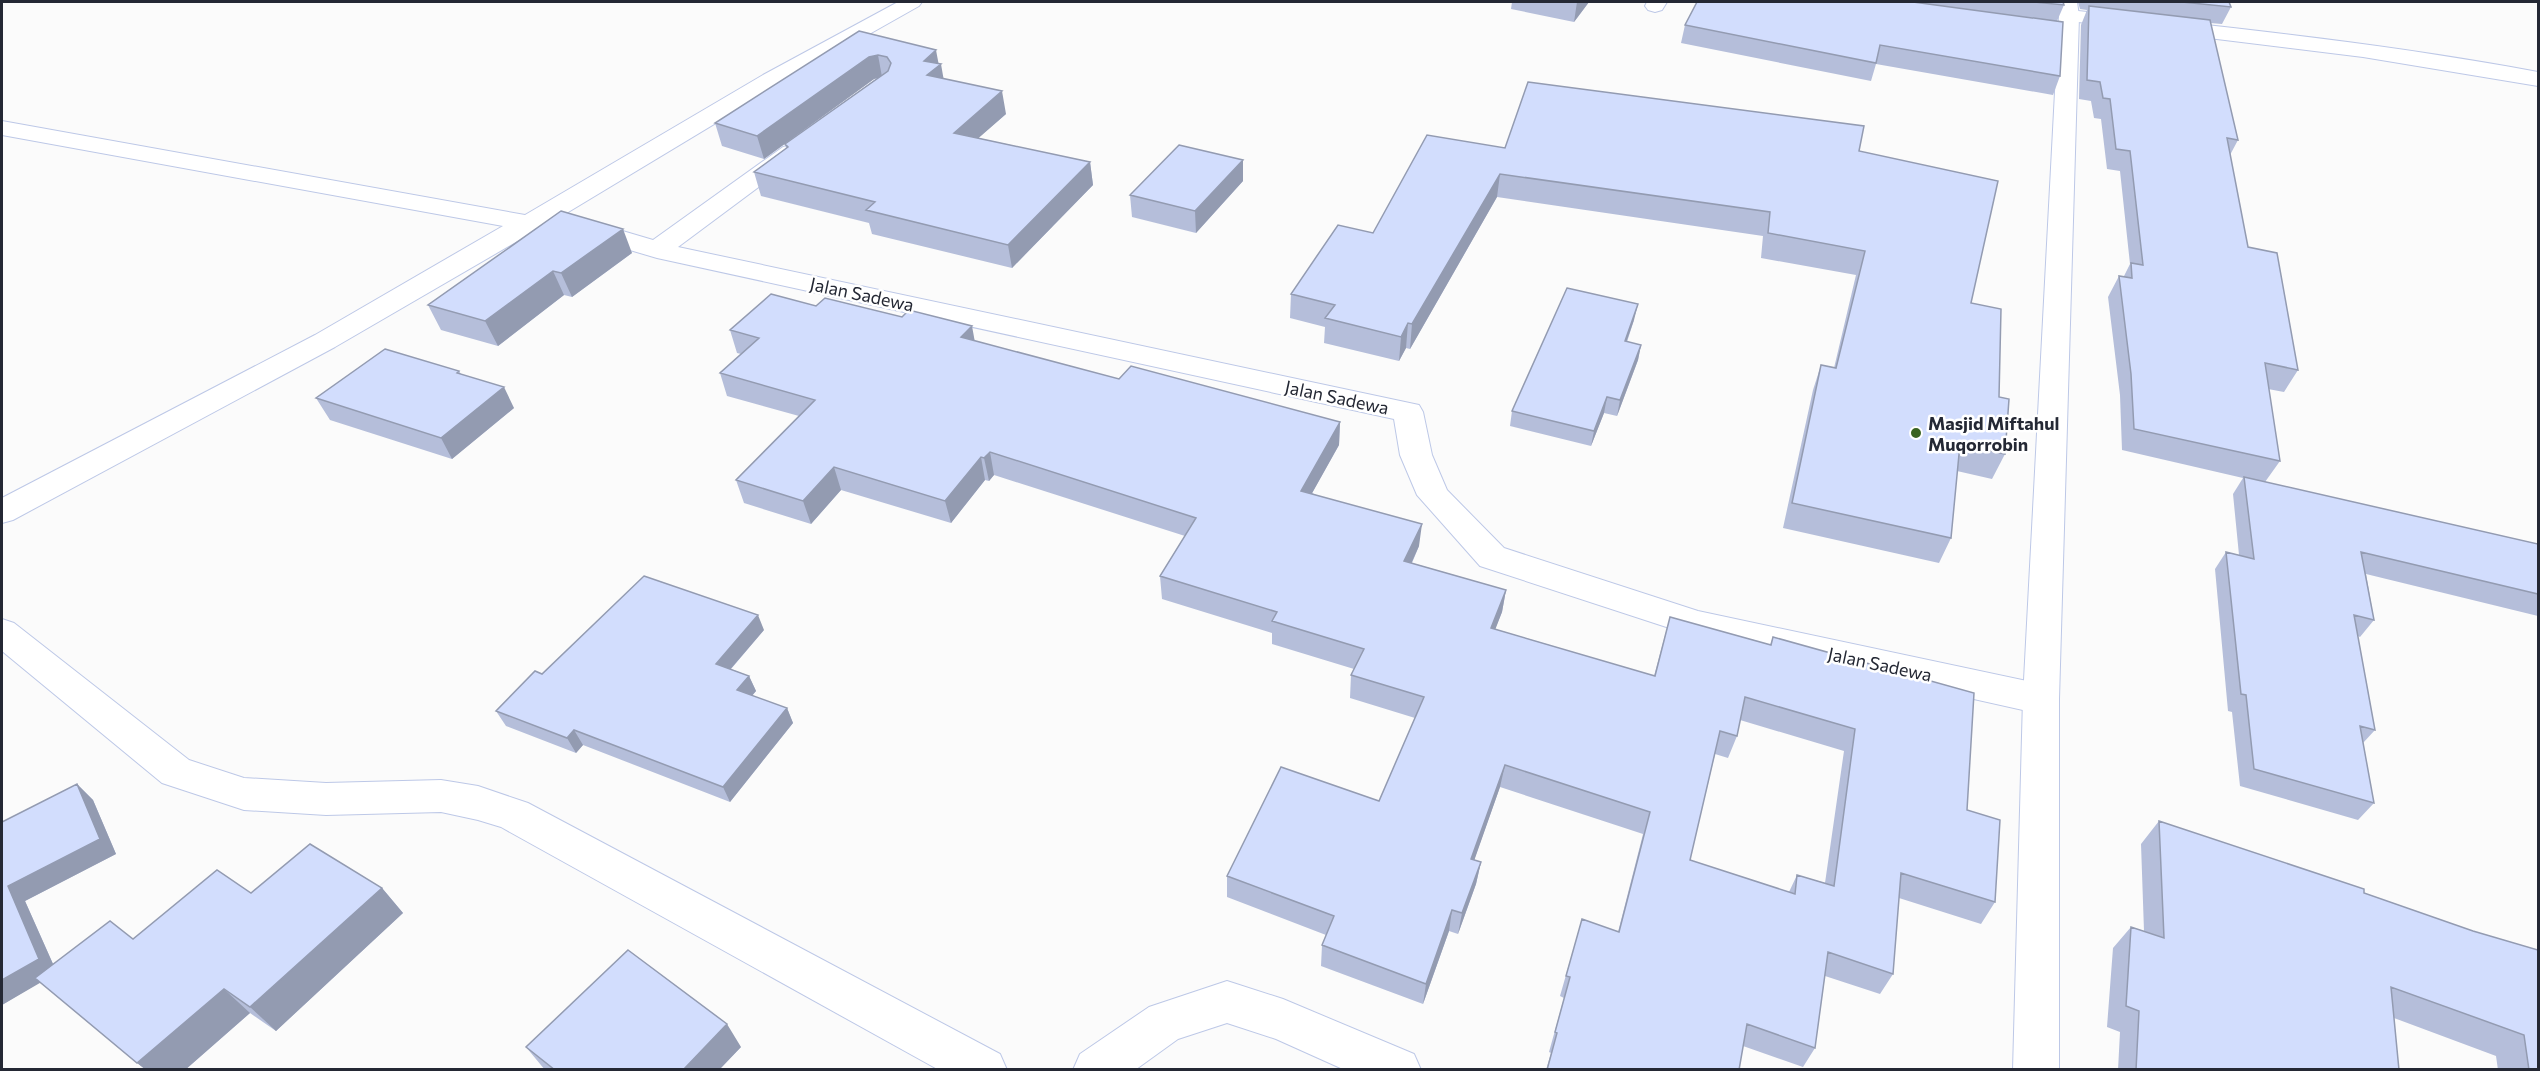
<svg xmlns="http://www.w3.org/2000/svg" width="2540" height="1071" font-family="Commissioner,sans-serif">
  <rect width="100%" height="100%" fill="#fbfbfb"/>
  <g fill="none" stroke-linecap="round" stroke-linejoin="round">
    <defs>
      <path id="street" d="M898 2H922L919 6 779 85 565 214 653 240 783 147 791 145 799 147 803 152 799 157 678 247 1419 405 1423 412 1432 455 1447 490 1504 548 1698 611 2041 684 2054 689 2059 699 2054 709 2041 714 1697 637 1480 566 1417 495 1400 455 1394 419 657 258 545 225 335 347 13 520 2 523V498L315 335 503 226 2 135V121L525 215 763 75Z
        M1647 2H1667L1662 10 1655 12 1648 10 1645 6Z
        M2069 10C2226 27 2383 43 2538 72V86L2363 57 2062 20 2059 16 2062 12Z
        M2 619 14 623 189 760 244 778 326 783 441 780 478 786 528 803 1000 1054 1007 1070H939L501 827 478 820 441 812 326 815 244 810 162 783 2 651Z
        M1227 981 1283 999 1414 1054 1421 1070H1345L1276 1039 1227 1023 1178 1039 1135 1070H1073L1080 1054 1149 1007Z"/>
      <path id="secondary" d="M2057 2H2077L2079 16 2059 699V1070H2013L2023 699 2059 16Z"/>
    </defs>
    <use href="#street" stroke="#bdc8e7" stroke-width="2"/>
    <use href="#secondary" stroke="#bdc8e7" stroke-width="2"/>
    <use href="#street" fill="#fff" fill-rule="evenodd"/>
    <use href="#secondary" fill="#fff" fill-rule="evenodd"/>
  </g>
  <path fill="#b5beda" fill-rule="evenodd" d="M1512 2H1589L1574 22 1511 9Z
    M1697 2H2063L2064 5 2057 21 2060 76 2053 95 1876 64 1871 81 1681 43 1685 25Z
    M2078 2H2229L2231 7 2222 24 2210 23 2238 140 2230 155 2248 247 2298 370 2284 392 2268 389 2280 461 2265 482 2538 544V616L2366 574 2374 620 2360 637 2358 636 2375 730 2363 743 2374 803 2358 820 2240 786 2232 712 2228 711 2215 569 2226 552 2239 555 2233 494 2243 478 2122 450 2120 395 2108 297 2119 276H2124L2130 264 2120 171 2107 169 2101 119 2094 118 2091 101 2079 99 2081 25 2087 10 2080 9Z
    M859 31 939 64 943 79 1006 114 978 138 1090 162 1093 185 1012 268 872 234 869 223 761 196 754 172 786 148 785 144 877 78 874 79 764 159 722 146 715 123Z
    M1505 148 1859 151 1971 303 1999 397 2005 454 1992 479 1957 471 1951 538 1939 563 1783 528 1813 390 1821 365 1834 368 1856 275 1761 258 1763 236 1497 197 1410 349 1406 348 1399 361 1324 343 1325 327 1290 318 1291 294 1373 233Z
    M1243 160V181L1196 233 1132 217 1130 195Z
    M561 211 632 253 572 297 564 295 498 346 441 330 428 305Z
    M816 306 975 341 1119 379 1340 422 1339 445 1312 493 1419 546 1412 563 1506 590 1502 612 1495 629 1654 676 1670 617 1770 645 1773 637 1967 810 1995 902 1981 924 1899 898 1893 974 1880 994 1825 976 1815 1048 1803 1067 1743 1046 1739 1070H1546L1551 1053 1549 1052 1564 998 1560 996 1582 919 1618 932 1643 834 1500 787 1474 860 1481 862 1476 884 1458 934 1449 931 1423 1004 1321 966 1322 945 1326 935 1227 897V876L1379 801 1415 718 1350 698 1351 675 1354 669 1272 644V633L1162 599 1160 576 1185 536 994 475 989 481 985 480 951 523 841 490 811 524 744 503 736 480 799 416 727 396 720 373 741 354 737 353 730 330ZM1740 720 1844 751 1825 883 1797 875 1789 892 1690 860 1715 754 1728 758 1737 736Z
    M1634 320 1627 342 1641 345 1638 360 1617 416 1604 413 1591 446 1510 426 1512 411Z
    M459 371 461 374 514 408 452 459 330 420 316 398Z
    M764 630 731 669 749 676 756 691 752 696 787 708 793 723 730 802 583 745 576 753 506 726 496 711 542 674Z
    M77 784 93 800 116 854 25 901 53 964 133 939 251 893 382 888 403 913 276 1031 250 1013 185 1070H146L40 982 2 1005V822Z
    M2159 821 2473 931 2538 950V1070H2498L2496 1056 2394 1018 2399 1070H2118L2120 1032 2107 1027 2113 948 2131 927 2144 931 2141 844Z
    M526 1047H741L719 1070H545Z"/>
  <path fill="#939bb1" d="M1577 2H1589L1574 22Z
    M936 50 939 66 941 64 945 87 931 97 924 61Z
    M878 55 882 77 874 79 764 159 757 136 869 57Z
    M1002 91 1006 114 958 156 954 133Z
    M1243 160V181L1196 233 1195 211Z
    M1090 162 1093 185 1012 268 1008 245Z
    M1500 174 1497 197 1410 349 1412 324Z
    M623 229 632 253 572 297 561 273Z
    M553 271 564 295 498 346 485 321Z
    M1638 304 1634 320 1621 357 1625 341Z
    M1408 323 1406 348 1399 361 1401 337Z
    M972 326 976 348 961 337Z
    M1641 345 1638 360 1617 416 1620 400Z
    M504 387 514 408 452 459 441 438Z
    M1607 397 1604 413 1591 446 1594 431Z
    M1340 422 1339 445 1301 513V491Z
    M990 452 994 475 989 481 984 458Z
    M981 457 985 480 951 523 945 501Z
    M834 467 841 490 811 524 803 501Z
    M1422 524 1419 546 1402 584 1404 561Z
    M1506 590 1502 612 1487 651 1491 628Z
    M758 615 764 630 722 679 716 664Z
    M749 676 756 691 743 706 737 690Z
    M787 708 793 723 730 802 723 787Z
    M574 730 583 745 576 753 567 738Z
    M1505 765 1500 787 1467 881 1471 859Z
    M77 784 93 800 116 854 25 901 57 973 2 1005V980L8 886Z
    M1481 862 1476 884 1458 934 1462 913Z
    M382 888 403 913 276 1031 250 1007Z
    M1452 910 1449 931 1423 1004 1426 984Z
    M224 989 250 1013 185 1070H146L137 1063Z
    M727 1024 741 1047 719 1070H683Z"/>
  <path fill="#d2ddfd" stroke="#939bb1" stroke-width="1.5" fill-rule="evenodd" d="M1697 2H1913L2063 22 2060 76 1880 45 1876 63 1685 25Z
    M2034 2H2063L2064 5Z
    M2182 2H2229L2231 7Z
    M2089 6 2210 20 2238 140 2227 138 2248 247 2277 253 2298 370 2265 363 2280 461 2134 429 2131 374 2119 276 2132 278 2131 263 2143 265 2130 151 2116 149 2110 99 2103 98 2100 82 2087 80Z
    M859 31 936 50 924 61 941 64 927 75 1002 91 954 133 1090 162 1008 245 866 210 875 202 754 172 788 147 785 144 888 71 891 63 887 57 878 55 869 57 757 136 715 123Z
    M1528 82 1864 126 1859 151 1998 181 1971 303 2001 309 1999 397 2009 399 2005 454 1960 444 1951 538 1792 503 1821 365 1836 368 1865 251 1768 233 1770 212 1500 174 1412 324 1408 323 1401 337 1325 318 1335 305 1291 294 1338 225 1373 233 1427 135 1505 148Z
    M1179 145 1243 160 1195 211 1130 195Z
    M561 211 623 229 561 273 553 271 485 321 428 305Z
    M1567 288 1638 304 1625 341 1641 345 1620 400 1607 397 1594 431 1512 411Z
    M771 294 816 306 825 298 902 317 909 310 972 326 961 337 1119 379 1131 366 1340 422 1301 491 1422 524 1404 561 1506 590 1491 628 1655 676 1670 617 1771 645 1773 637 1974 693 1967 810 2000 820 1995 902 1901 873 1893 974 1828 952 1815 1048 1747 1024 1739 1070H1547L1557 1033 1555 1032 1570 977 1566 976 1582 919 1619 932 1650 812 1505 765 1471 859 1481 862 1462 913 1452 910 1426 984 1322 945 1334 916 1227 876 1281 767 1379 801 1424 697 1351 675 1364 649 1272 621 1277 612 1160 576 1196 518 990 452 984 458 981 457 945 501 834 467 803 501 736 480 815 400 720 373 759 338 730 330ZM1745 697 1855 729 1834 886 1797 875 1795 894 1690 860 1720 731 1737 736Z
    M385 349 459 371 457 373 504 387 441 438 316 398Z
    M2244 477 2538 544V594L2361 552 2374 620 2354 615 2375 730 2360 726 2374 803 2254 769 2246 695 2241 694 2226 552 2254 559Z
    M644 576 758 615 716 664 749 676 737 690 787 708 723 787 574 730 567 738 496 711 535 671 542 674Z
    M77 784 100 839 8 886 39 959 2 980V822Z
    M2159 821 2364 889V893L2473 931 2538 950V1070H2529L2524 1035 2391 987 2399 1070H2136L2139 1011 2126 1006 2131 927 2164 938Z
    M310 844 382 888 250 1007 224 989 137 1063 35 978 110 921 133 939 217 870 251 893Z
    M628 950 727 1024 683 1070H555L526 1047Z"/>
  <circle fill="#3a631f" stroke="#fff" stroke-width="2" cx="1916" cy="433" r="6"/>
  <g text-anchor="middle" dominant-baseline="central" stroke-width="5" stroke-linejoin="round" paint-order="stroke">
    <g font-size="18" fill="#242834" stroke="#fff">
      <text transform="translate(862 294) rotate(12)">Jalan Sadewa</text>
      <text transform="translate(1337 397) rotate(12)">Jalan Sadewa</text>
      <text transform="translate(1880 664) rotate(12)">Jalan Sadewa</text>
    </g>
    <g font-size="18" font-weight="bold" fill="#242834" stroke="#fff" text-anchor="start">
      <text x="1928" y="423">Masjid Miftahul<tspan x="1928" dy="21">Muqorrobin</tspan></text>
    </g>
  </g>
  <rect width="2540" height="1071" fill="none" stroke="#242834" stroke-width="6"/>
</svg>
